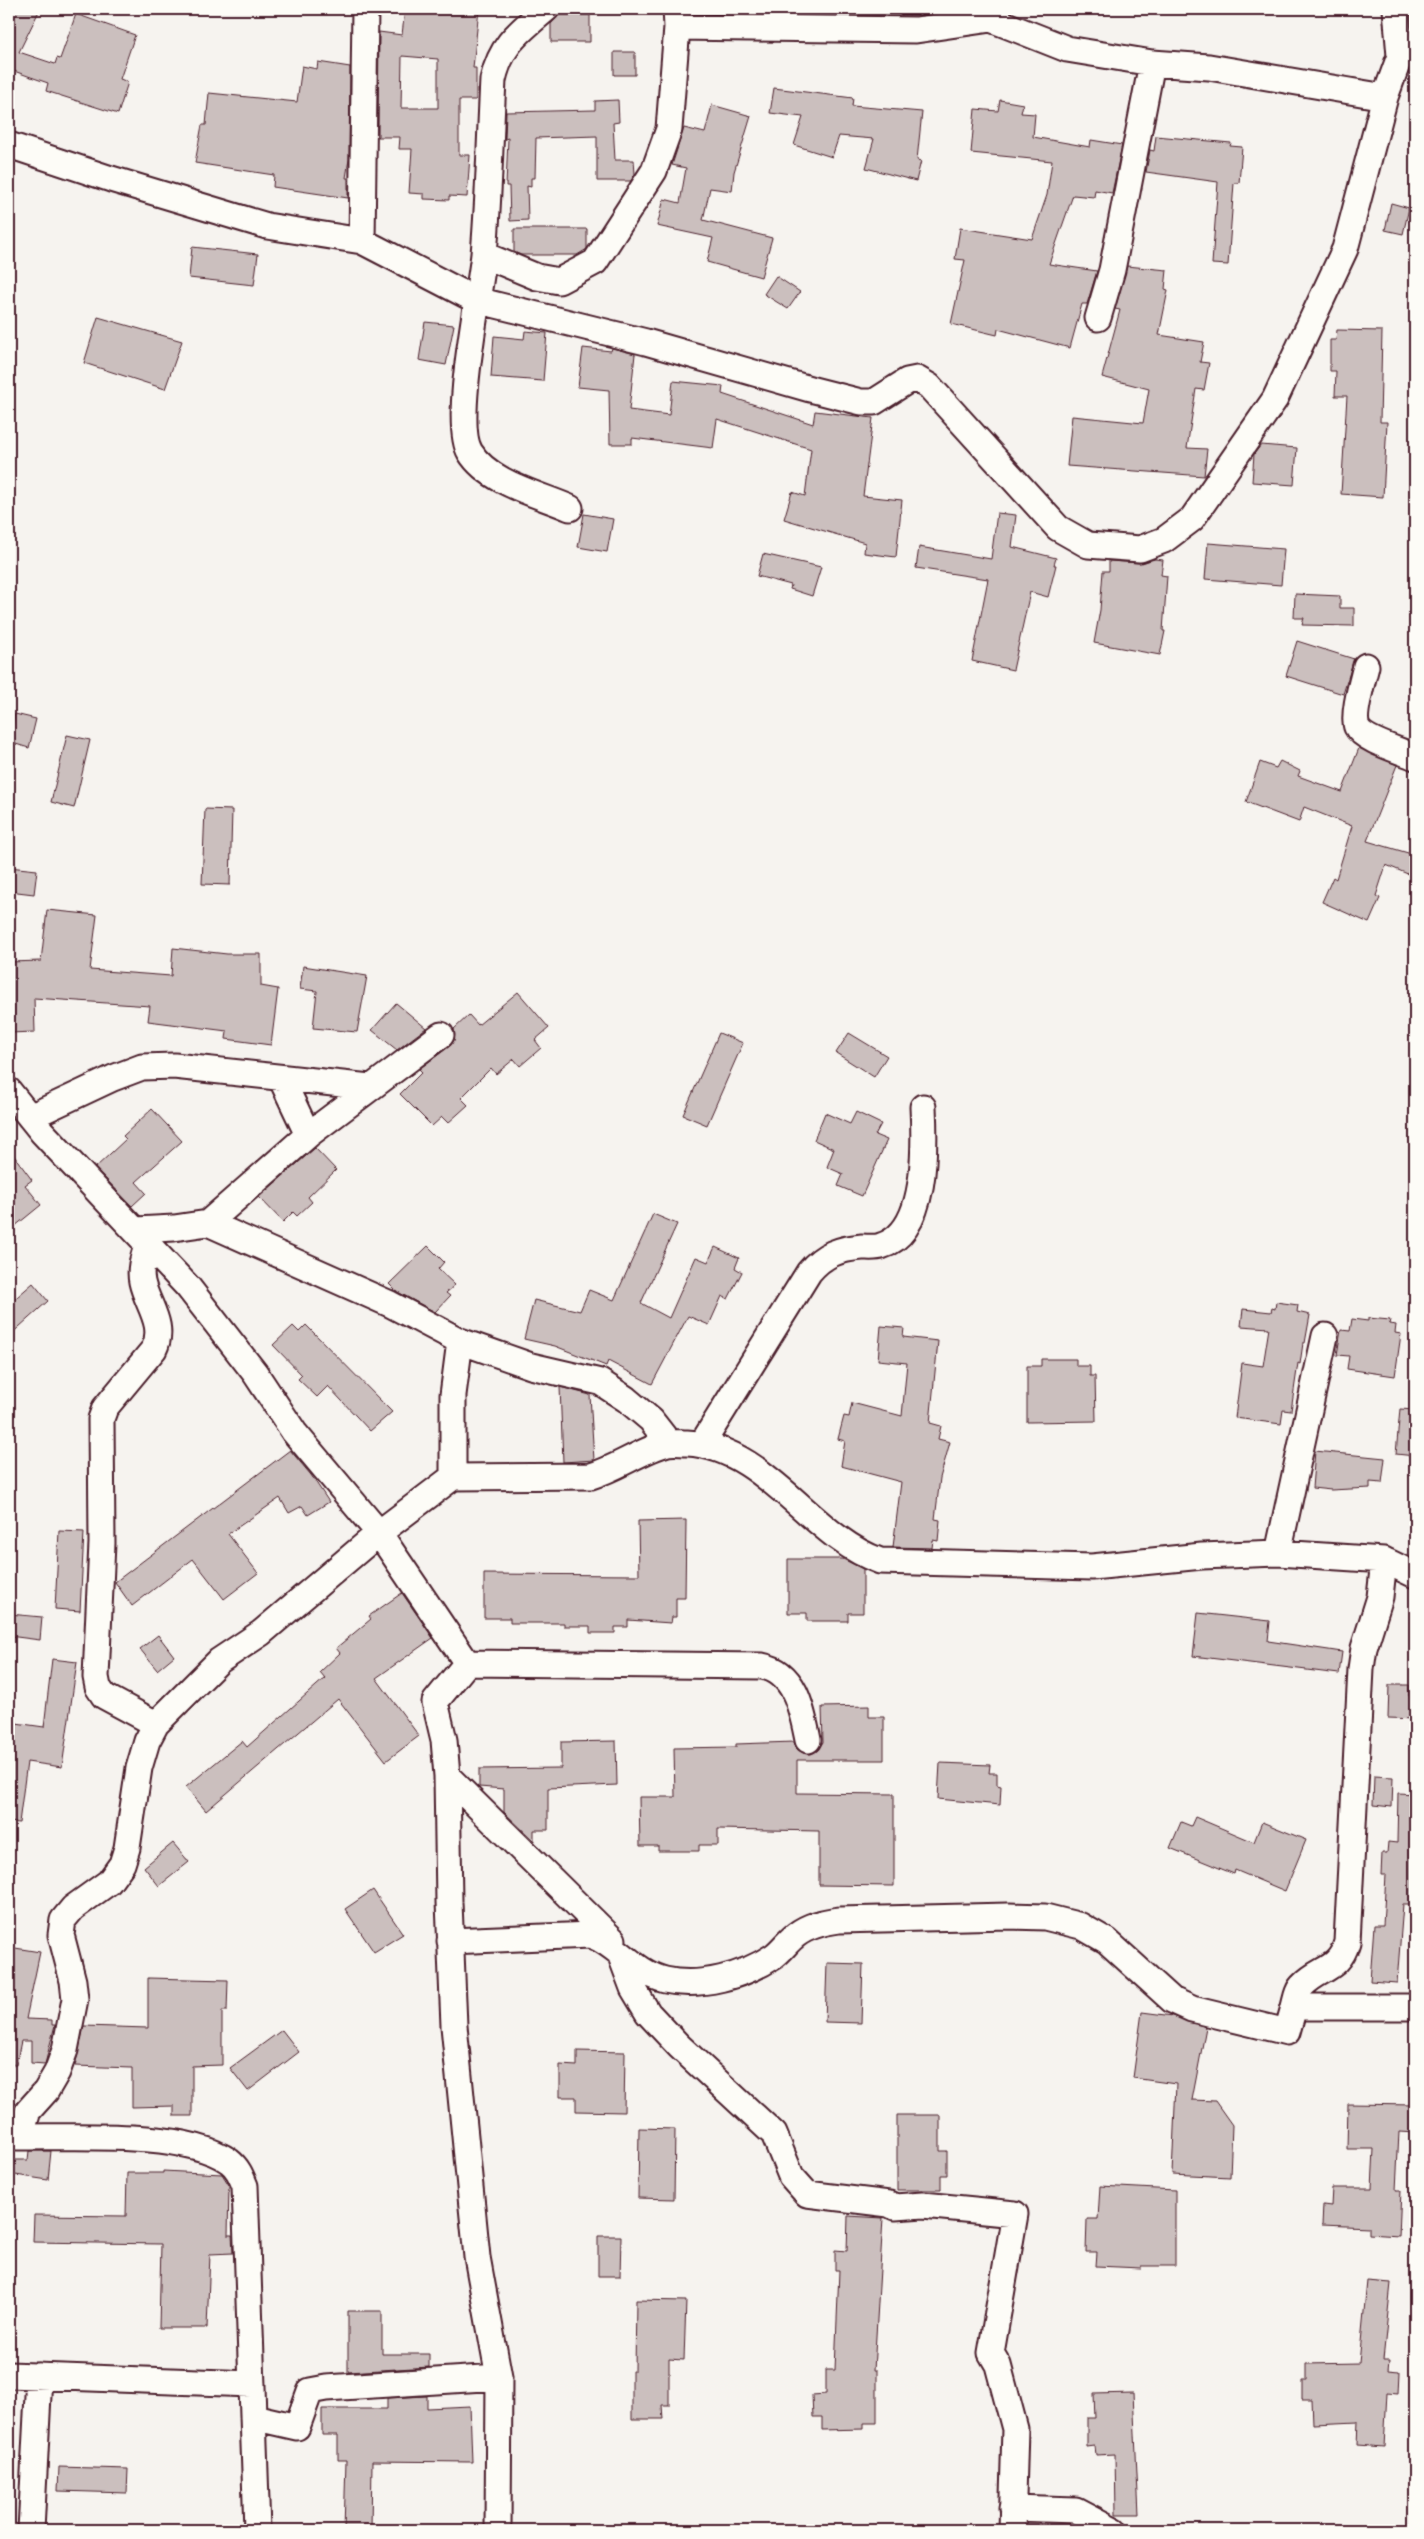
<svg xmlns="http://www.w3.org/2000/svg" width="1424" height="2539" font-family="Kalam,sans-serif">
  <rect width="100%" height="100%" fill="#f6f3ef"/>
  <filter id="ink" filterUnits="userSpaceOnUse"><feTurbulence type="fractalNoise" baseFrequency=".02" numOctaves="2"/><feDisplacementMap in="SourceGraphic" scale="10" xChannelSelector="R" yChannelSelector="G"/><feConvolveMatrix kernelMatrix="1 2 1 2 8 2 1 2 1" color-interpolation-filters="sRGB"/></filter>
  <g filter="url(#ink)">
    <path fill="#cbbfbe" stroke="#4a1f2b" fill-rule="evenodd" d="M9 9H40L19 52 55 64 57 58 60 59 76 14 135 35 120 79 128 82 118 114 46 91 48 83 11 70 9 74Z
      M405 9H479L473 68H476V100H459V155H470L467 197 449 196V200L424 199V194L409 193 412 149H399L400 137H378L379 32 402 35ZM402 56 438 59V108H401Z
      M559 15H590V42H551V24Z
      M614 52H635V75H614Z
      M318 62 350 67 349 159 346 178H348V198L273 187 274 175 195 163 202 125H206L209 93 297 102 302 66 317 69Z
      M774 88 853 98 852 106 922 112 917 160 921 161 916 181 866 168 874 139 839 136 832 157 794 145 803 117 770 113Z
      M618 100 619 122 613 123 615 160H634L635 174 631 181H597V136L536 138 535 178H531V187L527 186 528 220 510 221 509 186H506L508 138 505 139 506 112 595 110V101Z
      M1000 100 1023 104 1021 113 1035 114 1033 137 1090 147 1091 140 1122 145 1112 193 1095 190 1094 197 1073 195 1049 264 1097 271 1087 304H1082L1070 348 998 329 997 335 951 324 965 260 955 259 960 228 1032 239 1047 195 1052 161 971 153 975 109 998 111Z
      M712 105 751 116 734 172 732 191 710 188 703 220 772 238 761 277 707 262 713 238 657 226 664 199 680 203 686 168 672 165 684 128 705 133Z
      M1156 136 1231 143 1230 146 1242 147 1239 183H1234L1228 265 1212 264 1218 182 1146 172 1150 150 1154 151Z
      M1391 203 1409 208 1403 234 1385 230Z
      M514 229H587V249L577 255H521L514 252Z
      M192 247 258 254 254 285 189 278Z
      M1127 266 1167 270 1165 289 1168 290 1159 335 1204 342 1200 362 1209 363 1204 390 1196 389 1187 448 1207 449 1204 476 1067 466 1072 416 1143 423 1149 389 1102 377 1120 310 1115 309Z
      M776 276 800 292 788 309 764 294Z
      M98 317 182 341 165 389 84 363Z
      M425 322 454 325 446 365 419 360Z
      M1337 330 1382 331 1380 422H1387L1383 497 1341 494 1347 396H1335L1336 371H1330V340H1336Z
      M525 331 547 333 543 381 491 377 494 336 524 339Z
      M583 348 611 351 612 348 635 354 629 410 669 415 673 381 723 386 722 394 813 424 815 411 873 418 863 496 902 500 896 557 864 553 865 543 784 519 792 492 805 496 811 449 717 419 713 448 632 438V444H610L609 390 578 387Z
      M1261 445 1297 448 1294 485 1252 482 1254 454Z
      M997 513 1016 515 1012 547 1056 558 1054 565H1056L1048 597 1030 592 1013 670 972 661 988 579 916 568 919 547 991 559Z
      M584 514 613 519 607 552 578 547Z
      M1208 543 1284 549 1281 585 1205 579Z
      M763 554 821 567 812 596 790 589 791 585 757 576Z
      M1155 559 1163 560 1161 575 1167 576 1163 631H1165L1160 655 1094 643 1100 610 1103 571H1109V561L1139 563Z
      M1295 594 1340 596V608H1354V626L1302 625 1304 618H1294Z
      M1297 641 1354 659 1343 694 1286 676Z
      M15 714 36 719 29 748 9 742Z
      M67 735 90 740 74 808 51 802Z
      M1359 748 1397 765 1367 841 1415 855V877L1386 865 1376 896 1380 898 1369 923 1322 902 1333 877 1336 879 1352 826 1304 807 1299 822 1246 802 1260 762 1276 768 1280 761 1300 771 1298 776 1342 792Z
      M205 809 232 810 230 885 202 884Z
      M9 867 37 870 34 894 9 891Z
      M47 910 97 915 90 970 171 976 173 948 227 954H261V986L278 989 271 1045 226 1039 227 1031 148 1021 150 1006 34 998 35 1032 9 1033V962L41 961Z
      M303 966 367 976 357 1032 313 1028 317 991 300 989Z
      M518 992 549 1028 535 1040 541 1048 520 1066 514 1059 496 1074 491 1068 461 1098 468 1105 448 1123 442 1117 432 1126 400 1094 422 1072 419 1069 450 1046 454 1040V1029L469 1015 478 1025Z
      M396 1003 426 1028 397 1050 372 1030Z
      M719 1033 743 1043 707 1125 683 1115Z
      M849 1033 887 1056 874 1077 836 1053Z
      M152 1109 182 1141 136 1182 146 1193 132 1206 95 1168 126 1139 123 1136Z
      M856 1112 881 1124 875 1135 887 1140 862 1196 838 1186 843 1174 827 1167 834 1149 814 1140 825 1113 850 1124Z
      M315 1148 336 1170 308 1197 312 1202 297 1216 293 1212 283 1222 259 1197Z
      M9 1149 32 1180 25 1185 41 1205 9 1231Z
      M653 1214 677 1224 641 1303 669 1318 696 1257 708 1262 715 1247 739 1258 735 1268 742 1272 728 1299 722 1296 709 1325 688 1316 652 1384 608 1361 606 1366 555 1346 524 1339 534 1300 580 1311 589 1290 614 1300Z
      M428 1246 444 1262 438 1269 455 1285 446 1293 450 1296 435 1312 396 1291 389 1284Z
      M33 1283 48 1301 9 1336V1304Z
      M1276 1302 1298 1305 1297 1312 1310 1315 1305 1343H1303L1300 1364 1298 1363 1291 1411 1283 1410 1281 1424 1235 1418 1242 1363 1263 1366 1269 1328 1241 1326 1243 1309 1271 1312 1272 1308 1275 1309Z
      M1368 1318 1390 1320 1389 1324 1396 1325 1395 1333 1401 1334 1395 1376 1347 1369 1349 1356 1337 1355 1341 1330 1350 1331 1352 1319 1368 1321Z
      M306 1325 392 1412 370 1431 328 1386 317 1397 298 1379 302 1375 273 1345 293 1326 299 1332Z
      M881 1326 904 1328 903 1337 938 1341 930 1423 941 1426 938 1439 950 1442 940 1478 935 1519 940 1520 938 1541 933 1540 932 1548 893 1547 901 1482 841 1466 845 1441 838 1439 844 1416 849 1417 852 1403 902 1416 907 1363 878 1360Z
      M1041 1359H1076V1366H1090V1376H1095L1096 1421 1027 1422V1366H1041Z
      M560 1387 590 1395 594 1460 563 1462Z
      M1400 1409 1415 1410V1456L1396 1454Z
      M290 1450 311 1475 329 1502 308 1515 302 1506 289 1513 280 1498 228 1534 258 1573 224 1599 193 1559 132 1606 115 1582Z
      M1315 1451 1385 1458 1382 1483 1370 1482V1488L1331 1490 1312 1488Z
      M686 1520 685 1598H676V1617H672L671 1623 628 1620V1627H615V1633H590V1626H564V1623H510V1618H484V1574L639 1575 638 1521Z
      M59 1531 84 1532 80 1611 55 1609Z
      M788 1559H843L863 1569V1613H848V1621H807V1613H788Z
      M402 1593 433 1638 376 1678 419 1736 386 1761 338 1699 206 1811 186 1787 242 1741 247 1747 325 1678 320 1672 340 1653 336 1648 371 1619 369 1616Z
      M1198 1613 1270 1621 1268 1641 1342 1652 1339 1674 1193 1656Z
      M9 1614 42 1617 40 1640 9 1636Z
      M158 1635 174 1656 157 1670 140 1649Z
      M52 1659 77 1662 62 1767 27 1762 19 1823 9 1822V1722L44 1727Z
      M1389 1685H1409V1696L1415 1697V1719L1388 1718Z
      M869 1706V1717H884V1760H797V1793L894 1794V1886L819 1885V1831L718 1829V1845H699V1851H658V1846H640L639 1797H675L674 1748 736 1747V1744L794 1742 797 1749 803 1753 811 1754 818 1750 823 1742 822 1707Z
      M616 1741 617 1785 548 1788V1830H534V1841L504 1812V1789L479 1787V1769L561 1768V1742Z
      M940 1763 990 1765 989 1773H997V1785L1001 1786 1000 1805 938 1799Z
      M1374 1776 1393 1777 1392 1807 1373 1805Z
      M1398 1793 1415 1794V1904H1403L1397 1983 1370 1981 1374 1925H1383L1386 1875H1381L1382 1853H1387L1388 1842 1397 1843Z
      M1195 1817 1254 1842 1262 1822 1306 1840 1285 1891 1235 1870 1234 1874 1170 1848 1181 1822 1191 1826Z
      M173 1843 189 1862 159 1886 144 1867Z
      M373 1890 403 1934 374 1952 345 1909Z
      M9 1947 40 1952 26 2019 52 2020V2025H55L45 2064 31 2063V2041H21L16 2065 9 2064Z
      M827 1963 863 1964 861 2023 825 2022Z
      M148 1978 228 1980 227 2011H222V2065L192 2066V2116H174V2106L132 2107V2068L75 2066 84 2026 148 2028Z
      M1142 2012 1173 2016 1206 2027 1192 2100 1215 2101 1232 2125 1230 2177 1172 2174 1176 2084 1133 2078Z
      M282 2030 299 2052 248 2091 230 2068Z
      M577 2051 625 2052 624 2112 576 2111V2097H560V2065L577 2066Z
      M1348 2104 1415 2105V2133L1399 2132 1396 2190H1401L1399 2236 1369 2234V2227L1322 2225 1323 2205 1331 2206 1332 2188H1372L1374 2149H1347Z
      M897 2115H940V2151H947V2175H941V2190H897Z
      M639 2128 675 2129 674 2199 638 2198Z
      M29 2151H51L48 2180 9 2174V2160H28Z
      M163 2171 222 2174 229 2185 228 2235H232L233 2253 210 2254 207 2328H159L161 2244 33 2242 34 2215 126 2216 127 2173H163Z
      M1100 2186 1175 2190V2266H1141V2268L1096 2266 1097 2252H1086L1087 2219H1098Z
      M848 2216 883 2218 874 2370H877V2423H864V2429L822 2430V2417H813L812 2395 826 2394V2370H835L839 2270H835V2250L847 2251Z
      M598 2236H621L620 2276H598Z
      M1367 2281 1391 2283 1383 2360H1390L1389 2371 1400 2372 1399 2393 1387 2392 1384 2447 1357 2445 1358 2422 1313 2424 1312 2399H1302V2380H1306V2364L1359 2363Z
      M636 2300 686 2301 684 2360 669 2359V2405H662L663 2419H632V2371H635Z
      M348 2311H382V2354H429V2367L348 2372Z
      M1133 2393 1139 2514H1116L1115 2454 1096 2455 1095 2446 1087 2447V2418H1095L1094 2394Z
      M427 2396V2408L470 2406 472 2462 372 2461 371 2530H344L346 2460H338V2435H322V2409H387V2398Z
      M59 2467 128 2469 127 2493 58 2491Z"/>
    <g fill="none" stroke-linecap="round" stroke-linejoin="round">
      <defs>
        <path id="minor" d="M546 9C519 32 501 44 493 80 490 138 489 196 484 254 480 293 452 423 470 452 489 483 538 494 570 508
          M677 27 916 30 991 19 1067 49 1152 63 1209 67 1385 97
          M9 145 111 179 267 226 362 241 476 300 646 342 810 389 861 402H874L907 381 917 379 929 386 1058 528 1088 545 1140 549 1164 540 1192 519 1275 399 1345 249 1385 97 1400 56 1396 9
          M362 241 365 9
          M484 255 537 277 559 281 595 262 654 171 669 129 677 27 676 9
          M1098 318 1112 270 1152 63
          M1366 666C1363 679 1352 715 1357 727 1363 740 1402 751 1415 757
          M281 1078 308 1135
          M9 1091 42 1132 188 1287 255 1373 294 1432 379 1533 467 1663 435 1702 444 1740 447 1776 449 1902 454 2026 477 2257 499 2377 498 2530
          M30 1117 113 1078 142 1067 174 1066 370 1087
          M208 1223 390 1304 460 1341 531 1366 600 1382 626 1399 651 1420 669 1443
          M136 1230 174 1228 208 1223 308 1135 441 1035
          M148 1243C144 1256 139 1268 142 1282 147 1305 166 1325 154 1349L105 1408 101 1419 102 1543 96 1677 98 1687 104 1696 156 1724
          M702 1444 809 1272C824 1254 839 1249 862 1247 868 1247 876 1248 881 1246 928 1232 925 1145 923 1107
          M453 1477V1395L460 1341
          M1278 1553 1325 1336
          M467 1663 762 1666C796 1672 802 1711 808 1740
          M447 1776 613 1940
          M450 1941 590 1935C616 1943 633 1972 665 1980 700 1988 744 1976 774 1956 782 1950 788 1941 796 1935 809 1925 824 1922 839 1920L1008 1916 1045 1917 1081 1926 1107 1941 1172 2000 1192 2009 1287 2032 1294 2007H1415
          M621 1956 633 1988 648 2013 679 2046 774 2134 791 2176 807 2194 889 2204 895 2207 923 2205 1015 2214 991 2353 998 2365 1015 2429 1012 2530
          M1294 2007C1296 2000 1297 1990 1303 1985 1320 1967 1339 1971 1347 1942L1361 1669 1364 1648 1380 1597 1384 1560
          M9 2137C65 2138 184 2129 229 2161 238 2168 241 2176 245 2186L257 2530
          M20 2137 28 2111 46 2091 57 2072 65 2050 75 1999 73 1981 61 1935 63 1920 73 1908 109 1882 122 1864 127 1848 139 1768 147 1741 156 1724 219 1661 261 1633 379 1533 453 1477 591 1476C618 1468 641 1450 668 1443 674 1442 681 1443 687 1443 767 1447 809 1536 880 1561L1092 1567 1202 1556 1278 1553 1384 1560 1415 1575
          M9 2375 252 2384
          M253 2417 297 2427 310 2391 326 2388 499 2377
          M1012 2508 1076 2510 1114 2530
          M31 2530 39 2376"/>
      </defs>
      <use href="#minor" stroke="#4a1f2b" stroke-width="29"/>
      <use href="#minor" stroke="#fdfcf7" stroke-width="25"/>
    </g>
  </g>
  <rect width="1424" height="2539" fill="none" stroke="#fdfcf7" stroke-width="30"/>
  <rect x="15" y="15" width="1394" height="2509" fill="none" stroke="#4a1f2b" stroke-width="2" filter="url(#ink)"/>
</svg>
